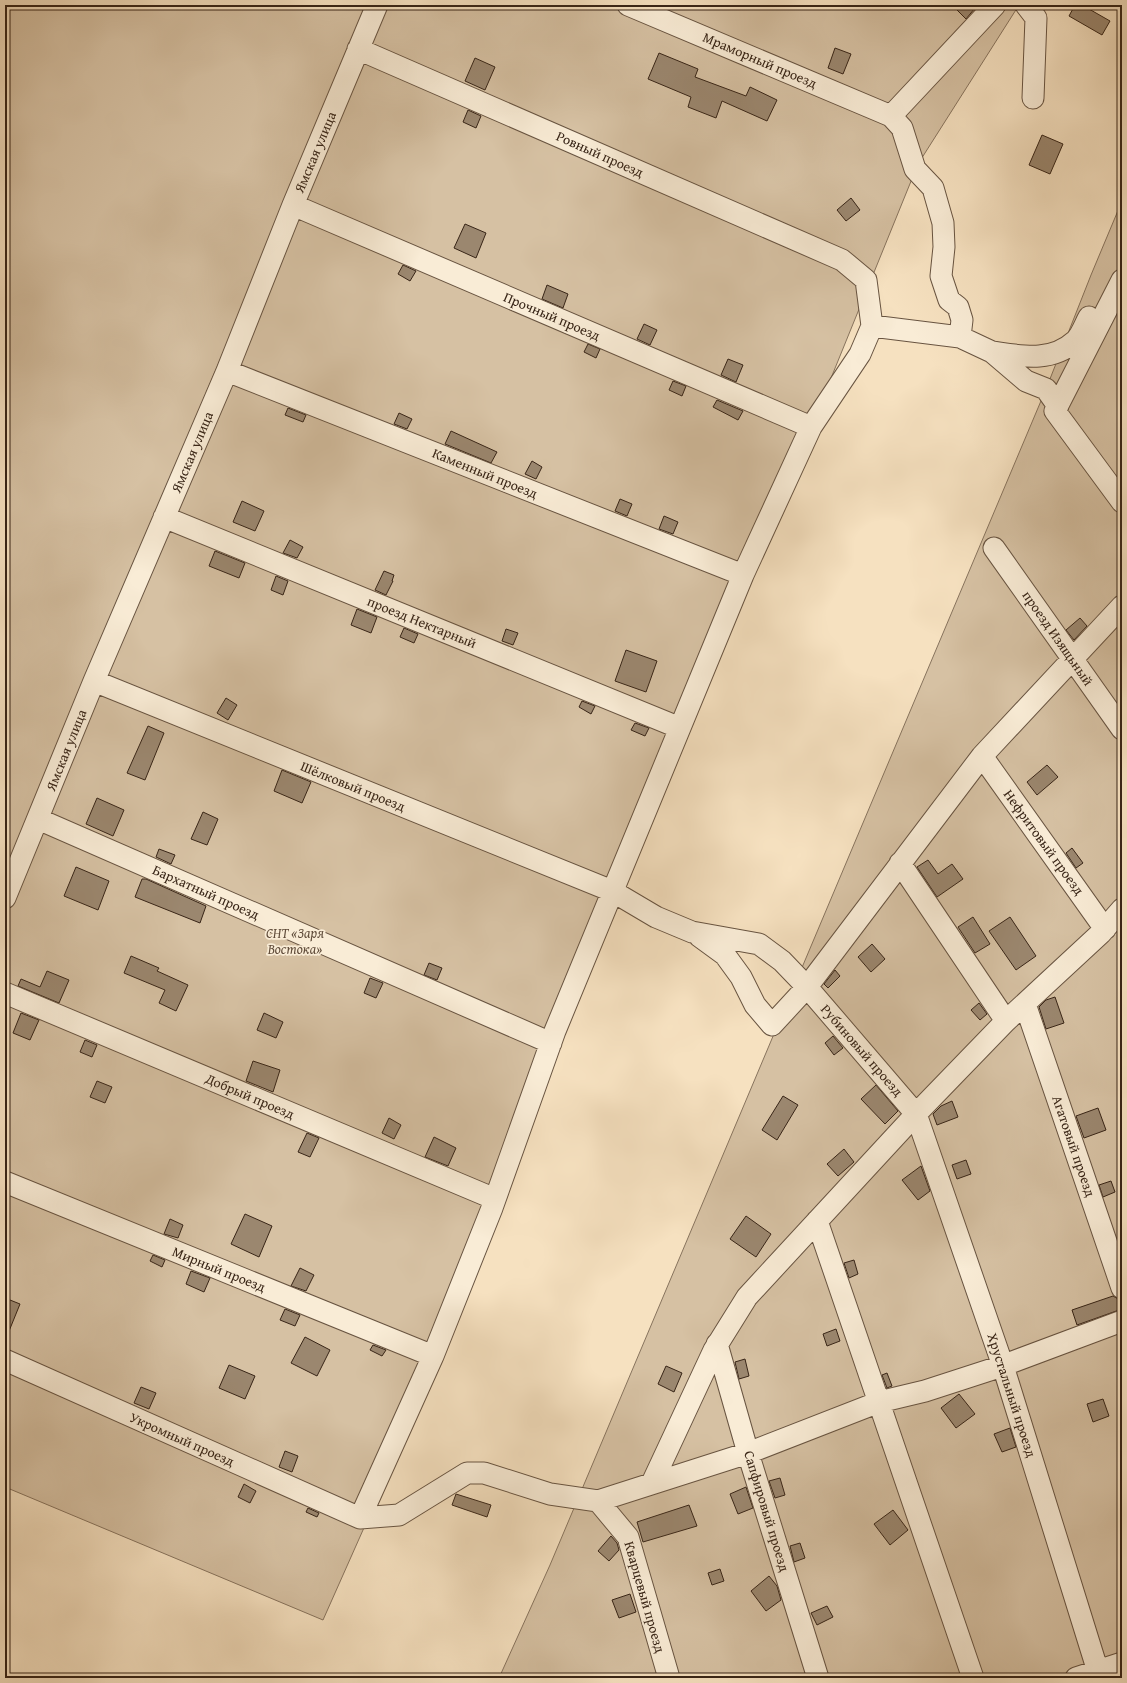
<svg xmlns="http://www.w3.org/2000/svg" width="1127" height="1683" font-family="'Gentium Book Plus',serif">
  <rect width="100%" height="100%" fill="#f6e1c0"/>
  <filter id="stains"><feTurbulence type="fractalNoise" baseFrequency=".005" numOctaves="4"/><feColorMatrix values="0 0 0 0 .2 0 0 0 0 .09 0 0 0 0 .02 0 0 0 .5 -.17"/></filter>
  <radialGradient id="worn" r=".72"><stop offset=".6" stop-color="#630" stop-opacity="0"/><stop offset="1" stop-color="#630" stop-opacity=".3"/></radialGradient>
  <path fill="#d6c1a3" stroke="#87735d" d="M5 5H369L5 872Z
    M377 5H1019L918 164 363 1530 323 1620 5 1487V898Z
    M1122 201V1678H499L550 1565 1046 389 1091 275Z"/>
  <path fill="#9b876f" stroke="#382517" d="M952 5H972L975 8 966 19Z
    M1075 5H1082L1110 21 1102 35 1069 16Z
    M835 48 851 54 843 74 828 68Z
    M659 53 698 69 695 77 746 96 750 87 777 100 767 121 722 101 716 118 688 107 691 97 648 79Z
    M475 58 495 67 485 90 465 81Z
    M468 110 481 116 476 128 463 122Z
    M1042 135 1063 144 1050 174 1029 165Z
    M851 198 860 210 846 221 837 210Z
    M465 224 486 233 476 258 454 248Z
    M403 265 416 271 410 281 398 274Z
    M547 285 568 294 563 308 542 299Z
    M644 324 657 330 650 345 637 339Z
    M588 344 600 349 596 358 584 352Z
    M728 359 743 365 736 382 721 375Z
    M673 381 686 386 682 396 669 390Z
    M717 400 743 411 738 420 713 407Z
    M288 408 306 415 303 422 285 415Z
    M399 413 412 419 407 429 394 424Z
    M451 431 497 452 491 463 445 444Z
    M532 461 542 467 536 479 525 474Z
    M620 499 632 504 627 516 615 511Z
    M242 501 264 511 255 531 233 522Z
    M664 516 678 522 673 534 659 529Z
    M290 540 303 547 297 558 283 553Z
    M215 551 245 563 239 578 209 566Z
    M384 571 394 575 392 581H393L386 595 375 590Z
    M276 576 288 581 283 595 271 590Z
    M357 609 377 617 371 633 351 625Z
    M1080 618 1087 626 1074 640 1066 630Z
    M404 628 418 634 414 643 400 637Z
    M506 629 518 633 513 645 502 641Z
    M626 650 657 661 646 692 615 681Z
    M226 698 237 705 228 720 217 713Z
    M582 701 595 706 591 714 579 707Z
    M635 723 649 728 645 736 631 730Z
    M148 726 164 733 145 780 127 773Z
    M1047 765 1058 777 1037 795 1027 782Z
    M282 770 311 782 302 803 274 791Z
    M97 798 124 810 113 836 86 824Z
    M203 812 218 819 207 845 191 839Z
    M1072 848 1083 863 1076 868 1066 853Z
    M159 849 175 855 171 864 156 857Z
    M928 860 938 874 952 864 963 879 937 897 917 867Z
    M76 867 109 881 98 910 64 896Z
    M142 879H146L206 906 200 923 135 897Z
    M973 917 990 944 975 953 958 927Z
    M1010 917 1036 956 1016 970 989 931Z
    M872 944 885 959 871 972 858 957Z
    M131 956 159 968 157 971 188 985 176 1011 159 1003 165 990 124 973Z
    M429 963 442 968 437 980 424 975Z
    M835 970 840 976 828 988 824 984Z
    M47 971 69 980 59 1003 18 986 21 979 40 987Z
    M370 978 383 983 376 998 364 993Z
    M1055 997 1064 1023 1046 1029 1039 1007 1046 1000Z
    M979 1003 987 1014 980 1020 971 1010Z
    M21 1013 39 1020 30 1040 13 1033Z
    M264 1013 283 1022 276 1038 257 1030Z
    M833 1036 843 1048 834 1055 825 1043Z
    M85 1040 97 1045 92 1057 80 1052Z
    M253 1061 280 1070 273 1092 246 1081Z
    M97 1081 112 1087 105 1103 90 1097Z
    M876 1085 898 1111 885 1124 861 1099Z
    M783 1096 798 1105 777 1140 762 1130Z
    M952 1101 958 1117 937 1125 933 1114 941 1106Z
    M1098 1108 1106 1130 1084 1138 1076 1116Z
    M389 1118 401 1125 394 1139 382 1133Z
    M307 1133 319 1138 310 1157 298 1152Z
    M434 1137 456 1148 448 1166 425 1157Z
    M844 1149 854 1162 838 1176 827 1164Z
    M966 1160 971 1174 957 1179 952 1165Z
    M921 1166 930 1191 918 1200 902 1180Z
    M1111 1181 1115 1192 1103 1197 1099 1185Z
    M245 1214 272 1226 259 1257 231 1244Z
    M746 1216 771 1234 756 1257 730 1239Z
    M170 1219 183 1225 178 1238 164 1234Z
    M153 1255 165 1260 162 1267 150 1261Z
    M854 1260 858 1274 849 1278 844 1263Z
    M300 1268 314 1275 306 1291 291 1286Z
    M191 1271 210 1278 204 1292 186 1284Z
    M1113 1296 1120 1300 1122 1309 1077 1325 1072 1310Z
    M5 1298 20 1304 5 1341Z
    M285 1309 300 1315 295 1326 280 1320Z
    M836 1329 840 1341 827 1346 823 1334Z
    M305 1337 330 1350 317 1376 291 1363Z
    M373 1345 386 1350 382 1356 370 1350Z
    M745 1359 749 1376 739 1379 735 1362Z
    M229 1365 255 1376 245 1399 219 1388Z
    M666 1366 682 1373 674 1392 658 1384Z
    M887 1373 892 1386 887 1388 882 1375Z
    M141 1387 156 1393 149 1409 134 1403Z
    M959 1394 975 1414 956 1428 941 1408Z
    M1103 1399 1109 1416 1093 1422 1087 1404Z
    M1010 1428 1016 1447 1002 1452 994 1434Z
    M285 1451 298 1456 292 1472 279 1467Z
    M780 1478 785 1495 775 1498 769 1481Z
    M244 1484 256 1491 250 1503 238 1497Z
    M746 1487 753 1508 738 1514 730 1494Z
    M456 1494 491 1505 487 1517 452 1505Z
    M689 1505 697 1526 643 1542 637 1522Z
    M308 1508 319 1513 317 1517 306 1512Z
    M893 1510 908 1530 890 1545 874 1524Z
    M611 1536 617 1543 619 1550 609 1561 598 1551Z
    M800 1543 805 1558 794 1562 790 1546Z
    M720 1569 724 1581 712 1585 708 1573Z
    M769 1576 777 1586 781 1600 766 1611 751 1591Z
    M630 1594 636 1612 619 1618 612 1600Z
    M827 1606 833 1617 817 1625 811 1613Z"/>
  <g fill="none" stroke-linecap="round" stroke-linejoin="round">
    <defs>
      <path id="minor" d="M628 5 891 116 902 128 915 169 933 188 943 223 944 247 941 276 949 300 958 307 962 320 960 337
        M1026 5 1036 18 1033 98
        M358 49 842 260 866 280 872 326 860 354 811 427 743 575 555 1031 492 1208 433 1356 360 1518
        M891 116 995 5
        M293 205 811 427
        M1122 280 1055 411 1122 502
        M872 326 960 337 992 352 1026 381 1046 389 1058 406
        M992 352C1021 356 1051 363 1075 341 1081 336 1085 324 1089 317
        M227 371 743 575
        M164 517 680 728
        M994 548 1122 729
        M94 681 612 891 656 917 692 932 759 944 782 961 807 987 916 1114 1003 1366 1100 1678
        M982 756 1105 929
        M38 819 551 1043
        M900 863 1006 1021
        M5 898 94 681 227 371 293 205 377 5
        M699 936 725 955 741 977 755 1005 772 1025 807 987 982 756 1122 606
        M5 993 495 1199
        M1025 1004 1122 1288
        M5 1182 433 1356
        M817 1221 973 1678
        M717 1344 748 1453 818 1678
        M5 1360 360 1518 399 1515 467 1473H484L550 1494 598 1501 748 1453 879 1402 925 1391 999 1367 1122 1321
        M652 1483 714 1350 747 1297 916 1114 1006 1021 1101 933 1122 909
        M598 1501 628 1537 669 1678
        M1076 1678 1122 1663"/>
    </defs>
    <use href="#minor" stroke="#685441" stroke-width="23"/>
    <use href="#minor" stroke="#f9ecd6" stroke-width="21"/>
  </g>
  <g text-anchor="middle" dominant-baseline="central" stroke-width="3.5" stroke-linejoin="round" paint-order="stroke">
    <g font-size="14" fill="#382517" stroke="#f9ecd6">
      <text transform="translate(760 60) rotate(23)">Мраморный проезд</text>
      <text transform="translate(315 152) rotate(-67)">Ямская улица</text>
      <text transform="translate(600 154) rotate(24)">Ровный проезд</text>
      <text transform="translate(552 316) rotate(23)">Прочный проезд</text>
      <text transform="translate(192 452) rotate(-67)">Ямская улица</text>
      <text transform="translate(485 473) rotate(22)">Каменный проезд</text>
      <text transform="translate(422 622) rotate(22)">проезд Нектарный</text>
      <text transform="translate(1058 638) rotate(55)">проезд Изящьный</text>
      <text transform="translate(66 750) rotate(-68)">Ямская улица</text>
      <text transform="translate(353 786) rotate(22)">Шёлковый проезд</text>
      <text transform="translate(1044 842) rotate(54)">Нефритовый проезд</text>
      <text transform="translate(206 892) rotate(24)">Бархатный проезд</text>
      <text transform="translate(862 1050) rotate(49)">Рубиновый проезд</text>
      <text transform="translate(250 1096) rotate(23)">Добрый проезд</text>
      <text transform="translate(1074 1146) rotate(71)">Агатовый проезд</text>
      <text transform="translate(219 1269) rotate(22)">Мирный проезд</text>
      <text transform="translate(1012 1395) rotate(72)">Хрустальный проезд</text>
      <text transform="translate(182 1439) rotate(24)">Укромный проезд</text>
      <text transform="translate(767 1511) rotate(73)">Сапфировый проезд</text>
      <text transform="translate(645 1597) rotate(74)">Кварцевый проезд</text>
    </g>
    <g font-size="14" font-style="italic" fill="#604c3a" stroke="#f9ecd6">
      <text x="295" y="933">СНТ «Заря<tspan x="295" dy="16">Востока»</tspan></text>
    </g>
  </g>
  <rect width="1127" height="1683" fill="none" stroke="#f6e1c0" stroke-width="20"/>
  <rect x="6" y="6" width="1115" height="1671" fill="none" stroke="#382517" stroke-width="2"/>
  <rect x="10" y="10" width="1107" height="1663" fill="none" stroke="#382517"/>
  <rect width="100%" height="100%" filter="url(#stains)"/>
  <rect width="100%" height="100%" fill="url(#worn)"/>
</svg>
